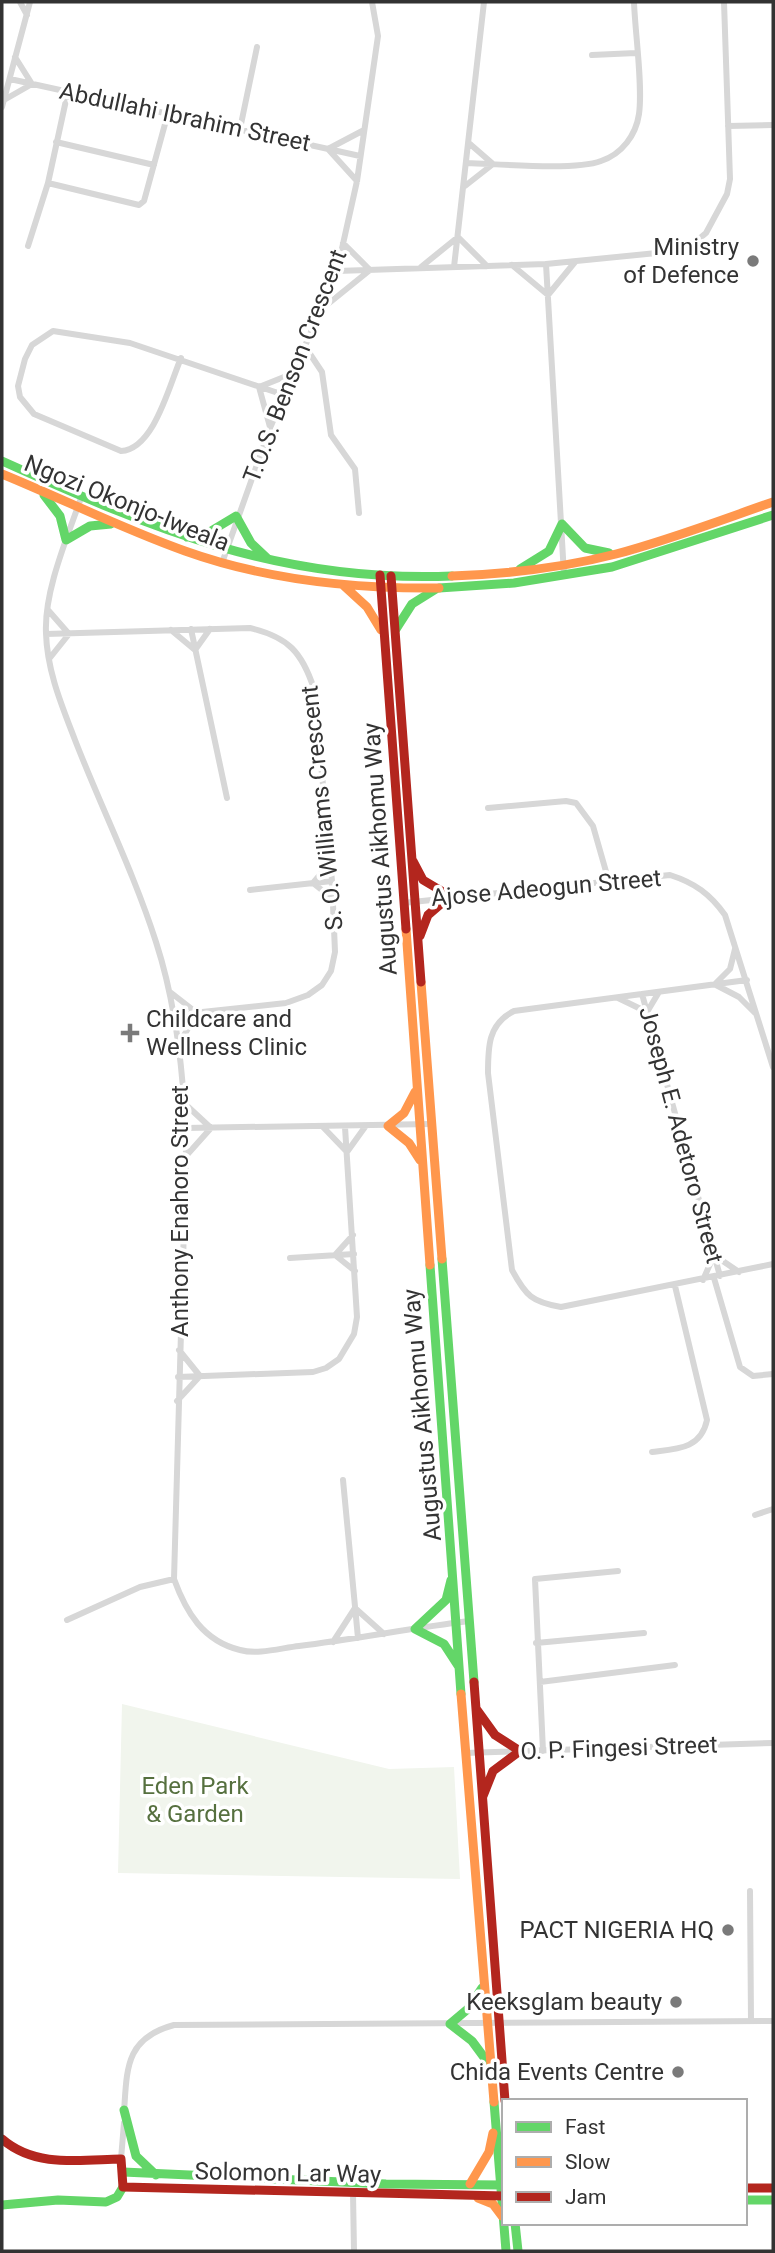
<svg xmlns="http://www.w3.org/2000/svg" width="775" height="2253" font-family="Roboto,sans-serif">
  <rect width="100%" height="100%" fill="#fff"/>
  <path fill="#f1f5ed" d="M122 1704 389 1769 454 1767 460 1879 118 1873Z"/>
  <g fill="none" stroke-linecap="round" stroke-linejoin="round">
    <path stroke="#d7d7d7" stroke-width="6" d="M20 2 27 15
      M592 55 636 53
      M10 79 360 156
      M4 100 32 84 15 57
      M2 107 30 2
      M728 126 773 125
      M240 129 257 47
      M56 142 154 165
      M468 163C499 164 575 171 601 161 622 154 636 135 639 114 643 86 635 32 634 2
      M357 181 328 149 364 130
      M48 183 139 205 144 201 168 113
      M465 186 493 164 470 144
      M28 246 48 183 68 91
      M512 265 548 295 575 262
      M421 267 458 237 487 266
      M454 267 484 2
      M337 271 546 264
      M323 308 370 270 343 243
      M306 348 322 372 331 435 355 469 359 513
      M181 358C169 386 154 449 121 451L34 414 20 397 18 386 25 359 32 345 53 331 130 343 284 395
      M270 427 259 387 294 373
      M82 495C68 536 44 590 46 633 47 671 62 706 75 740 101 807 134 873 156 942 178 1010 185 1084 186 1156L174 1579C186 1612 203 1641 240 1650 258 1655 281 1648 299 1646 356 1639 412 1628 469 1621
      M222 563 270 428 337 271 357 181 378 36 372 2
      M564 575 546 264 677 251 693 244 706 233 727 194 730 179 724 2
      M48 610 69 634 49 659
      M191 629 227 798
      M171 630 195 650 210 629
      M46 634 250 628C288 637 302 652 314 689L332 881 335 952 331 971 322 985 308 995 286 1003 174 1015
      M488 808 566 801 576 803 593 826 609 882
      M330 863 313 883 333 899
      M250 890 332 881
      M403 903 670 875C695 883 710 894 725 915L773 1067
      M747 980 514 1011C488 1024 488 1047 488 1073L512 1270C526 1296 532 1302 561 1307L773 1264
      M715 984 730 969 735 949
      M716 985 739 997 755 1013
      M170 992 197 1013 179 1044
      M642 994 720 1276
      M618 998 647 1012 659 992
      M184 1103 211 1128 186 1156
      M323 1127 347 1152 365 1127
      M185 1128 431 1124
      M353 1235 335 1255 355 1271
      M290 1258 354 1254
      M714 1278 740 1367 753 1376 773 1374
      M703 1280 714 1255 739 1272
      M178 1377 313 1372 326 1368 339 1359 354 1334 357 1317 345 1127
      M177 1401 200 1376 179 1350
      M652 1452C677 1449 701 1449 707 1420L675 1286
      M343 1480 358 1638
      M755 1515 773 1509
      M67 1620 140 1587 174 1579
      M333 1642 355 1608 384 1634
      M536 1643 644 1633
      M540 1682 675 1665
      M543 1751 535 1579 618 1571
      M465 1753 773 1743
      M750 1891 751 2021
      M124 2112C127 2069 125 2038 174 2025L773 2021
      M121 2159 124 2123
      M353 2193 354 2251"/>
    <path stroke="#63d668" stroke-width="9" d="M2 461C153 529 281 583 452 576
      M44 495 60 516 66 540 90 526 111 524
      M562 524 585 548 609 553
      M187 537 206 534 236 516 251 543 268 559
      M520 569 549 551 562 524
      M439 588 514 583 612 567 773 515
      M396 629 412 604 436 589
      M442 1259 474 1682
      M430 1265 461 1694
      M451 1580 446 1600 415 1629 444 1644 459 1667
      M482 1988 469 2008 450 2024 472 2041 489 2064
      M494 2102 506 2251
      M124 2110 136 2156 156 2175
      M123 2172 386 2184 504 2185
      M745 2200H773
      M2 2205 58 2200 106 2202 117 2197 123 2187
      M515 2223 518 2251"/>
    <path stroke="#ff974d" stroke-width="9" d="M2 474C63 499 123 529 185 551 266 580 353 589 439 588
      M452 576C507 574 562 568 616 554 669 540 721 520 773 502
      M343 585 367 607 381 630
      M406 929 430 1265
      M421 982 442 1259
      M415 1092 404 1113 388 1126 409 1143 420 1160
      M461 1694 494 2102
      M470 2184 489 2152 493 2133
      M478 2198 493 2204 502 2216"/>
    <path stroke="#b3261e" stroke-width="9" d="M380 575 406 929
      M391 576 421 982
      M413 861 423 880 450 896 428 915 420 936
      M474 1682 505 2101
      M477 1710 495 1735 520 1751
      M483 1796 493 1771 520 1751
      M2 2139C35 2168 80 2160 121 2159L123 2187
      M123 2187 504 2196
      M745 2188H773"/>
  </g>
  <g fill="#7a7a7a" stroke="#fff" stroke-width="2.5">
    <circle cx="753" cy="261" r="7"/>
    <path d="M126.5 1022.5h7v7h7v7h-7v7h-7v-7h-7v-7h7z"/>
    <circle cx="728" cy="1930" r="7"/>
    <circle cx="676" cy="2002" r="7"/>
    <circle cx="678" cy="2072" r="7"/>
  </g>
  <g text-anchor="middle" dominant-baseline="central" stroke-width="7" stroke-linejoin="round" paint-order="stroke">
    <g font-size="24" fill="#333" stroke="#fff">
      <text transform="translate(185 117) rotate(12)">Abdullahi Ibrahim Street</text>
      <text transform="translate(295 366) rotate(-69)">T.O.S. Benson Crescent</text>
      <text transform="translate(127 503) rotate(22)">Ngozi Okonjo-Iweala</text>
      <text transform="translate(322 808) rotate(-96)">S. O. Williams Crescent</text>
      <text transform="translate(380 849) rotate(-94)">Augustus Aikhomu Way</text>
      <text transform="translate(546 888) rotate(-5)">Ajose Adeogun Street</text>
      <text transform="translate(681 1135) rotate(75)">Joseph E. Adetoro Street</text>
      <text transform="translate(180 1211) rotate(-90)">Anthony Enahoro Street</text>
      <text transform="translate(422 1415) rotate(-95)">Augustus Aikhomu Way</text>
      <text transform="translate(619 1748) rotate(-2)">O. P. Fingesi Street</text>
      <text transform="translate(288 2173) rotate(1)">Solomon Lar Way</text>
    </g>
    <g font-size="24" fill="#333" stroke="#fff" text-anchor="end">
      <text x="739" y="247">Ministry<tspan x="739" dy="28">of Defence</tspan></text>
      <text x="146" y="1019" text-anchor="start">Childcare and<tspan x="146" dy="28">Wellness Clinic</tspan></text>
      <text x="714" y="1930">PACT NIGERIA HQ</text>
      <text x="662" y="2002">Keeksglam beauty</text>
      <text x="664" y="2072">Chida Events Centre</text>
    </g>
    <g font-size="24" fill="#56703f" stroke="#fff">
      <text x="195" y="1786">Eden Park<tspan x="195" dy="28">&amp; Garden</tspan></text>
    </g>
  </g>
  <rect width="775" height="2253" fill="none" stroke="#333333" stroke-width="7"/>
  <rect x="502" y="2099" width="245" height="126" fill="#ffffff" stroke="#adadad" stroke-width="2"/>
  <rect x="516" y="2122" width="35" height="10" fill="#63d668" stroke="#adadad" stroke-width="2"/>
  <text x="565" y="2134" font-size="21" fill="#333333">Fast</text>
  <rect x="516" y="2157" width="35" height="10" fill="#ff974d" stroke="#adadad" stroke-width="2"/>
  <text x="565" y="2169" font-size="21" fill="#333333">Slow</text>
  <rect x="516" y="2192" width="35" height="10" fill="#b3261e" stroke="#adadad" stroke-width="2"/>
  <text x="565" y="2204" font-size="21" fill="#333333">Jam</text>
</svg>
